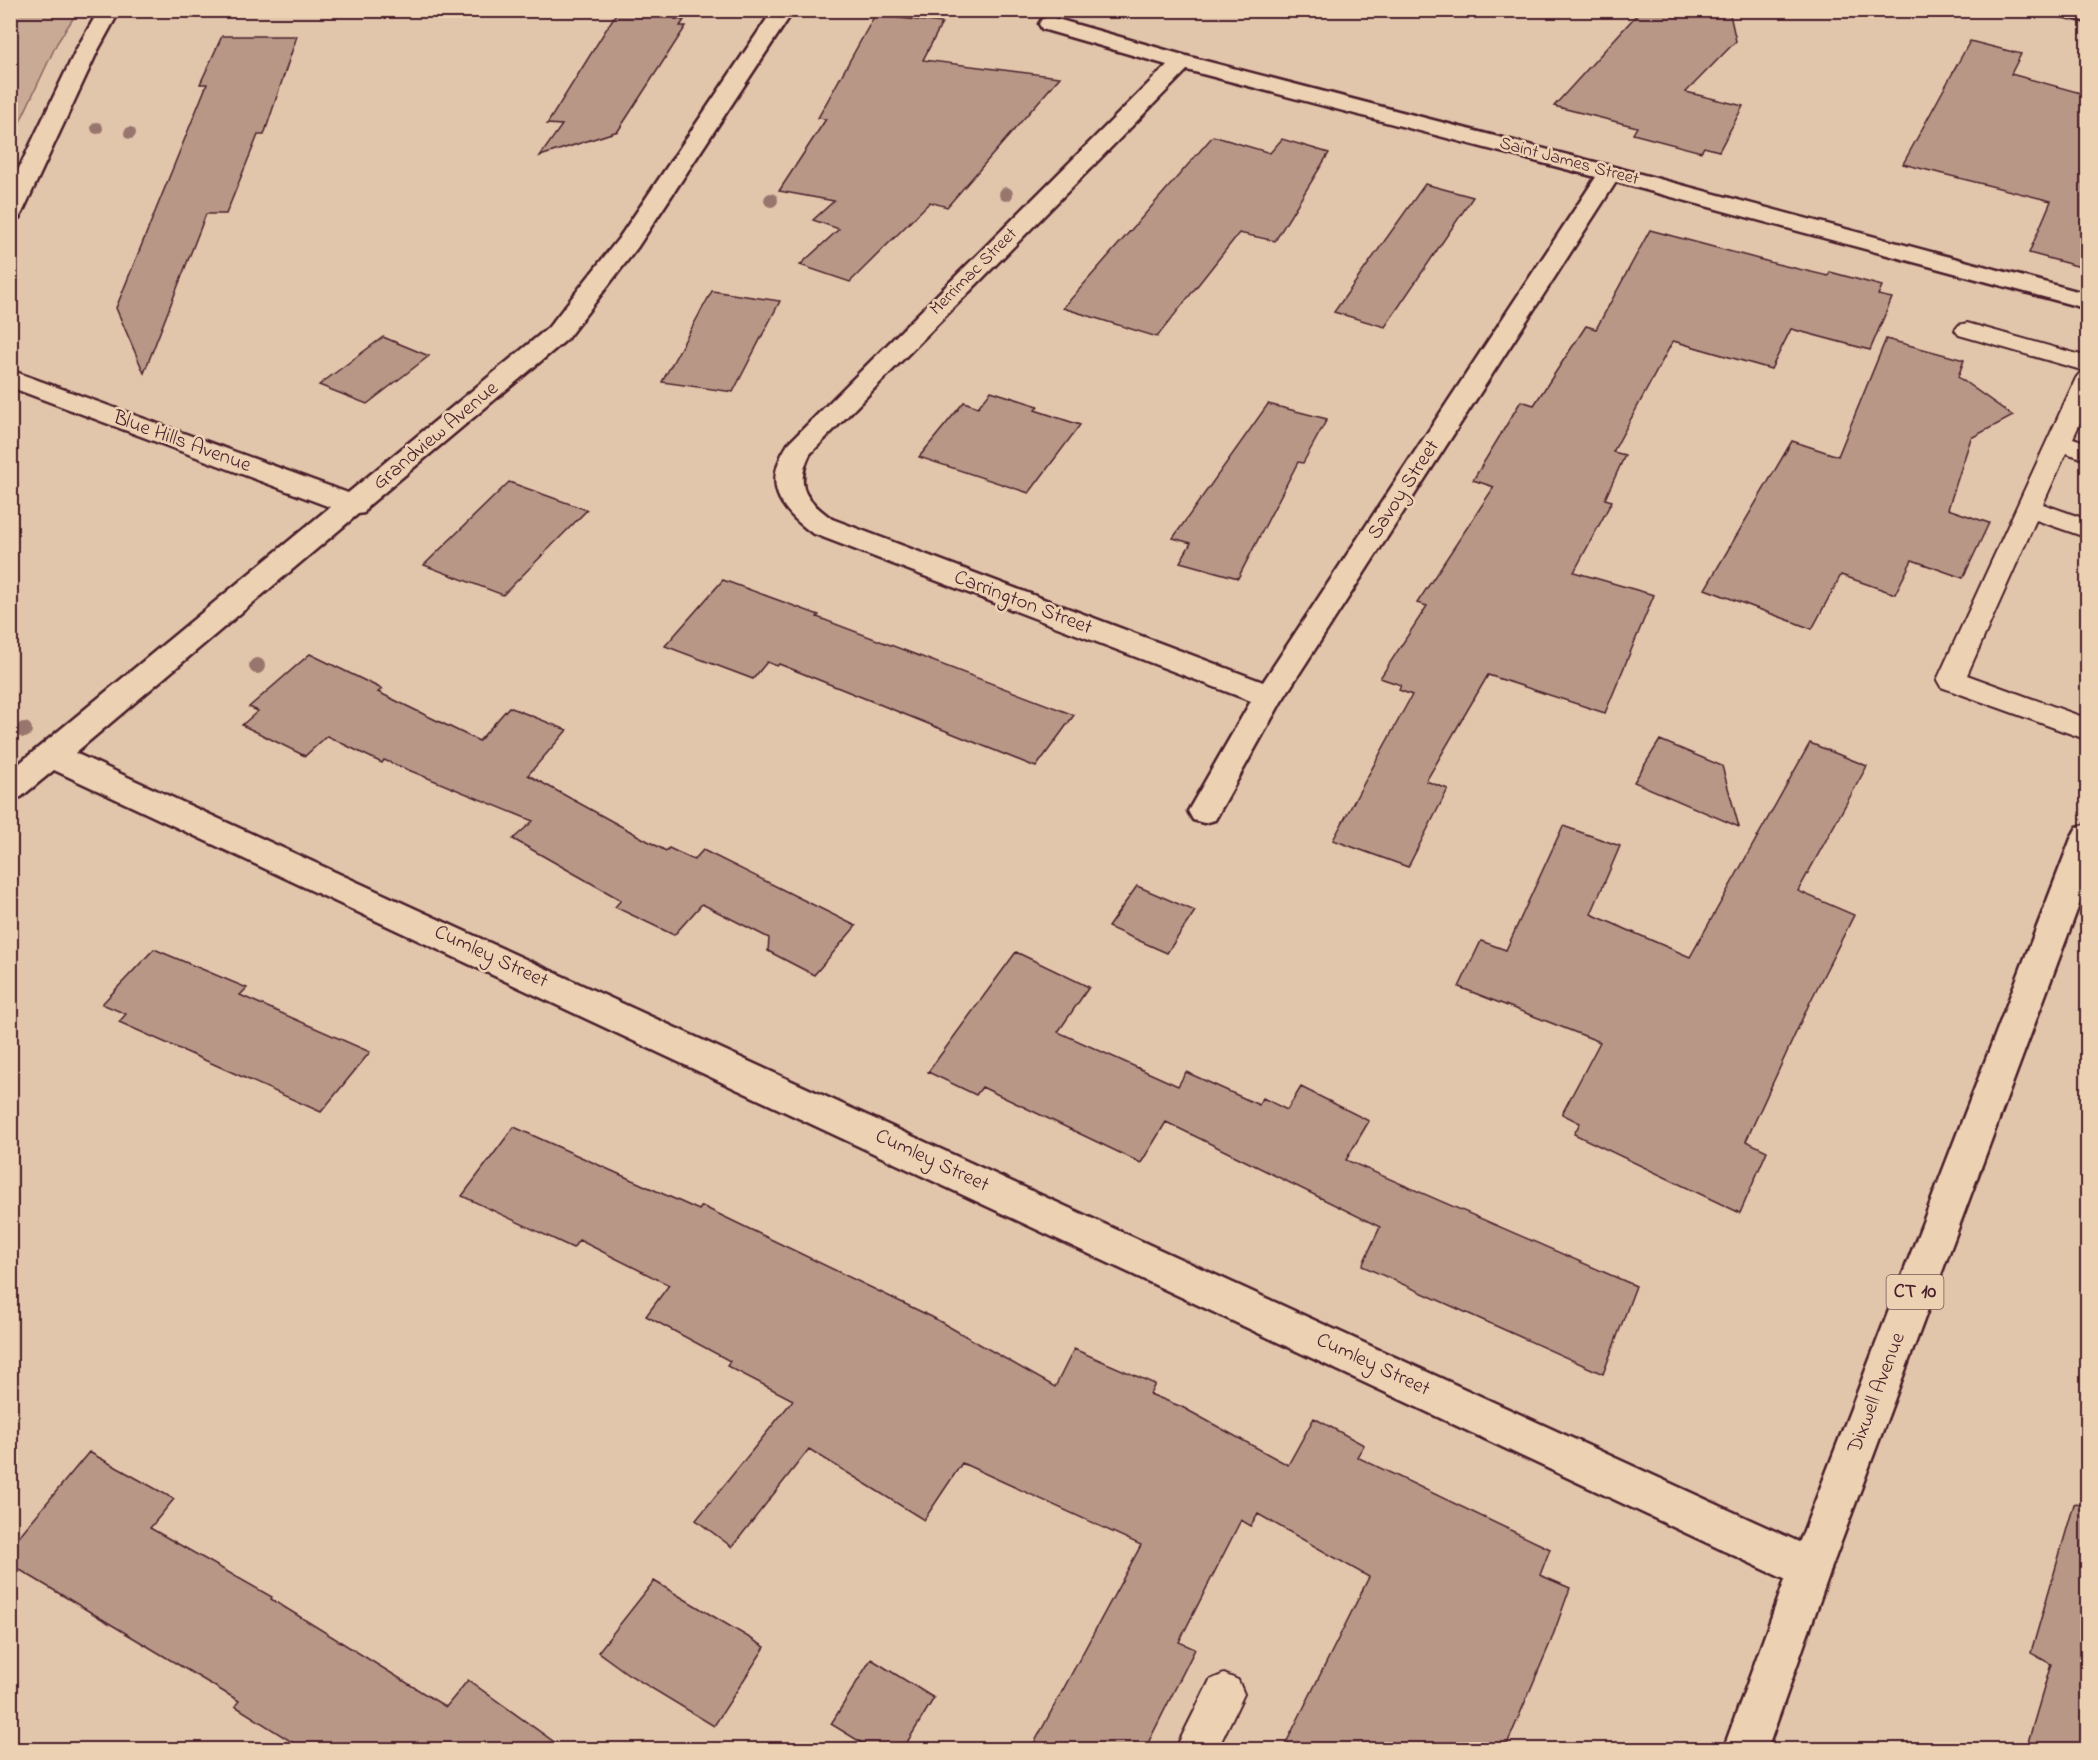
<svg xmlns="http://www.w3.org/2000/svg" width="2098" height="1760" font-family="'Indie Flower',sans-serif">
  <rect width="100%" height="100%" fill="#e2c6ab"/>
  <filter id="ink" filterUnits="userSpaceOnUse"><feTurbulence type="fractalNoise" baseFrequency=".0167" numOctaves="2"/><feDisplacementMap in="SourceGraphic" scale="12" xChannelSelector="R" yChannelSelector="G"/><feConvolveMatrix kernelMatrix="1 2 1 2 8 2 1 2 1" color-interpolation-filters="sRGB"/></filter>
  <g filter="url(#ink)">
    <path fill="#c9aa95" stroke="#8a6460" stroke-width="1.5" d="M11 10 78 11 57 43 11 141Z"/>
    <path fill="#b89787" stroke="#4a1f2b" stroke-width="1.5" d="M1641 10H1729L1736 41 1686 92 1743 106 1719 151 1704 147 1701 152 1633 134 1637 127 1554 106Z
      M617 12 676 17 675 19 684 20 680 26H686L618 131 540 156 562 125 547 124Z
      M875 15 942 23 923 60 1060 77 947 207 930 202 850 282 800 265 839 229 813 220 834 201 779 191 826 119 818 118Z
      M222 36H297L264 135H258L226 214H206L144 373 116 308 207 84H200Z
      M1970 41 2021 54 2011 74 2088 95V269L2029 253 2051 201 1903 164Z
      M1213 136 1270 153 1282 139 1329 153 1275 241 1239 233 1157 337 1063 308Z
      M1425 184 1473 197 1385 327 1334 312Z
      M1650 230 1777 264 1828 276 1830 272 1882 286 1878 295 1892 298 1870 350 1791 329 1771 369 1673 341 1613 452 1625 455 1605 499 1612 501 1574 572 1654 595 1605 713 1488 675 1426 781 1448 789 1408 867 1333 840 1412 695 1399 690 1401 685 1380 678 1427 606 1417 603 1494 487 1473 480 1521 401 1534 405 1586 326 1596 329Z
      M712 291 780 301 733 392 662 382Z
      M383 337 429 356 367 404 319 385Z
      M1886 339 1964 360 1958 377 2013 416 1971 438 1948 509 1989 523 1963 578 1912 560 1895 594 1841 575 1812 629 1705 589 1792 441 1838 456Z
      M991 391 1038 406 1035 410 1080 425 1029 493 919 457 964 402 978 407Z
      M1268 404 1327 419 1303 463 1298 462 1238 578 1180 562 1191 543 1173 538Z
      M509 482 587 510 503 595 424 565Z
      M723 580 819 615 817 617 1074 715 1036 767 779 664 777 666 767 662 753 679 665 646Z
      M310 654 382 689 378 692 479 741 509 707 567 730 528 775 666 851 669 848 694 860 703 850 856 926 814 975 768 951 769 938 702 904 674 935 615 907 621 900 513 839 533 821 384 760 382 763 327 736 305 756 242 725 258 711 249 707Z
      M1660 740 1722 766 1739 827 1634 782Z
      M1810 743 1867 766 1798 891 1854 915 1810 1002 1746 1141 1767 1151 1740 1213 1574 1134 1580 1123 1562 1114 1600 1042 1459 987 1481 941 1506 950 1563 826 1620 846 1591 914 1690 957Z
      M1137 886 1195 911 1167 953 1108 927Z
      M154 949 247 988 240 995 370 1052 321 1112 119 1022 126 1014 102 1004Z
      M1016 952 1089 987 1058 1032 1178 1086 1186 1072 1259 1105 1263 1098 1287 1110 1301 1087 1369 1121 1346 1160 1636 1286 1603 1374 1362 1266 1380 1227 1166 1122 1141 1163 982 1087 976 1095 928 1072Z
      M514 1127 699 1210 702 1206 932 1317 1055 1387 1074 1349 1155 1384 1150 1394 1182 1407 1288 1465 1314 1418 1364 1445 1357 1457 1550 1549 1540 1575 1570 1588 1551 1641 1505 1749H1283L1369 1577 1258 1514 1251 1526 1241 1520 1179 1642 1195 1649 1145 1749H1031L1141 1545 962 1463 924 1520 809 1449 732 1547 696 1520 793 1400 727 1366 730 1361 646 1316 669 1285 579 1240 573 1248 462 1196Z
      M89 1452 174 1499 150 1528 272 1597 271 1599 446 1707 468 1680 564 1749H303L235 1706 239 1701 10 1564V1547Z
      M2074 1504 2088 1506V1749H2026L2051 1664 2031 1653Z
      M654 1581 765 1647 714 1726 628 1674 598 1652Z
      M871 1659 934 1698 903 1749H872L831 1724Z"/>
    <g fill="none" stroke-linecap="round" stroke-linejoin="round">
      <defs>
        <path id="service" d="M1967 323 2088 357V406L2073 438 2088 443V460L2066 453 2043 504 2088 520V538L2036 520 1967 675 2088 719V740L1941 687 1937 680 2076 378 2080 373 2085 371 1959 335 1955 330 1959 325Z
          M1224 1674 1238 1680 1244 1694 1217 1750H1175L1210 1680Z"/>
        <path id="minor" d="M99 10H120L98 50 22 213 19 218 10 220V187L76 50Z
          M773 10H794L637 248 566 340 368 506 364 513 358 514 75 753 1825 1554 1831 1569 1825 1584 1810 1590 1795 1584 54 770 21 797 10 801V771L330 507 10 387V370L348 493 548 328 619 238Z
          M2056 10H2088V22L2058 15Z
          M1050 17 1190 57 1618 168 2088 294V309L1616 182 1281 702 1215 820 1204 823 1193 820 1188 811 1251 701 812 533C777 507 763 483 788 444L1167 65 1042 29 1039 24 1042 19ZM1187 70 1596 177 1263 682 832 519C806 500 794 487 810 454Z"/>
        <path id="primary" d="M2088 824V881L1831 1569 1767 1750H1723L1789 1569 2072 836 2077 827Z"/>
      </defs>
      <use href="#service" stroke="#4a1f2b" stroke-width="4"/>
      <use href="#minor" stroke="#4a1f2b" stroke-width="5"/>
      <use href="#primary" stroke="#4a1f2b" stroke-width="5"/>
      <use href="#service" fill="#ecd1b3" fill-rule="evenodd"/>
      <use href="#minor" fill="#ecd1b3" fill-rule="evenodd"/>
      <use href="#primary" fill="#ecd1b3" fill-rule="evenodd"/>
    </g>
    <g fill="#99766d">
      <circle cx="97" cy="128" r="6"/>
      <circle cx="130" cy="133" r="6"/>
      <circle cx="1006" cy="194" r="7"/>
      <circle cx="771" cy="200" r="7"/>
      <circle cx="257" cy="666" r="8"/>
      <circle cx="24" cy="730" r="8"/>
    </g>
  </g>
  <g text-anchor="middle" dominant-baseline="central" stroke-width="5" stroke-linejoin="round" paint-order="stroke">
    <g font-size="18" fill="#4a1f2b" stroke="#ecd1b3">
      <text transform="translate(1569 162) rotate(15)">Saint James Street</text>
      <text transform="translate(974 272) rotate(-45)">Merrimac Street</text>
    </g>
    <rect fill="#ecd1b3" stroke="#7b5454" stroke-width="1.5" x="1886.5" y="1275" width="57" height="34" rx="4.5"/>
    <g font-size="20" font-weight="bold" fill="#4a1f2b">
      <text x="1915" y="1292">CT 10</text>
    </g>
    <g font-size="21" fill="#4a1f2b" stroke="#ecd1b3">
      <text transform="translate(436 436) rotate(-40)">Grandview Avenue</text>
      <text transform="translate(182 442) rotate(20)">Blue Hills Avenue</text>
      <text transform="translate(1404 490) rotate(-57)">Savoy Street</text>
      <text transform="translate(1023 603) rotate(21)">Carrington Street</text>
      <text transform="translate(491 957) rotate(25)">Cumley Street</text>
      <text transform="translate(932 1161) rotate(25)">Cumley Street</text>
      <text transform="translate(1373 1365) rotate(25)">Cumley Street</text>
      <text transform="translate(1877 1393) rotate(-69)">Dixwell Avenue</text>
    </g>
  </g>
  <rect width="2098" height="1760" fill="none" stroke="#ecd1b3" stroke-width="36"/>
  <rect x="18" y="18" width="2062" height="1724" fill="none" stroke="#4a1f2b" stroke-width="2" filter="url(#ink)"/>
</svg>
